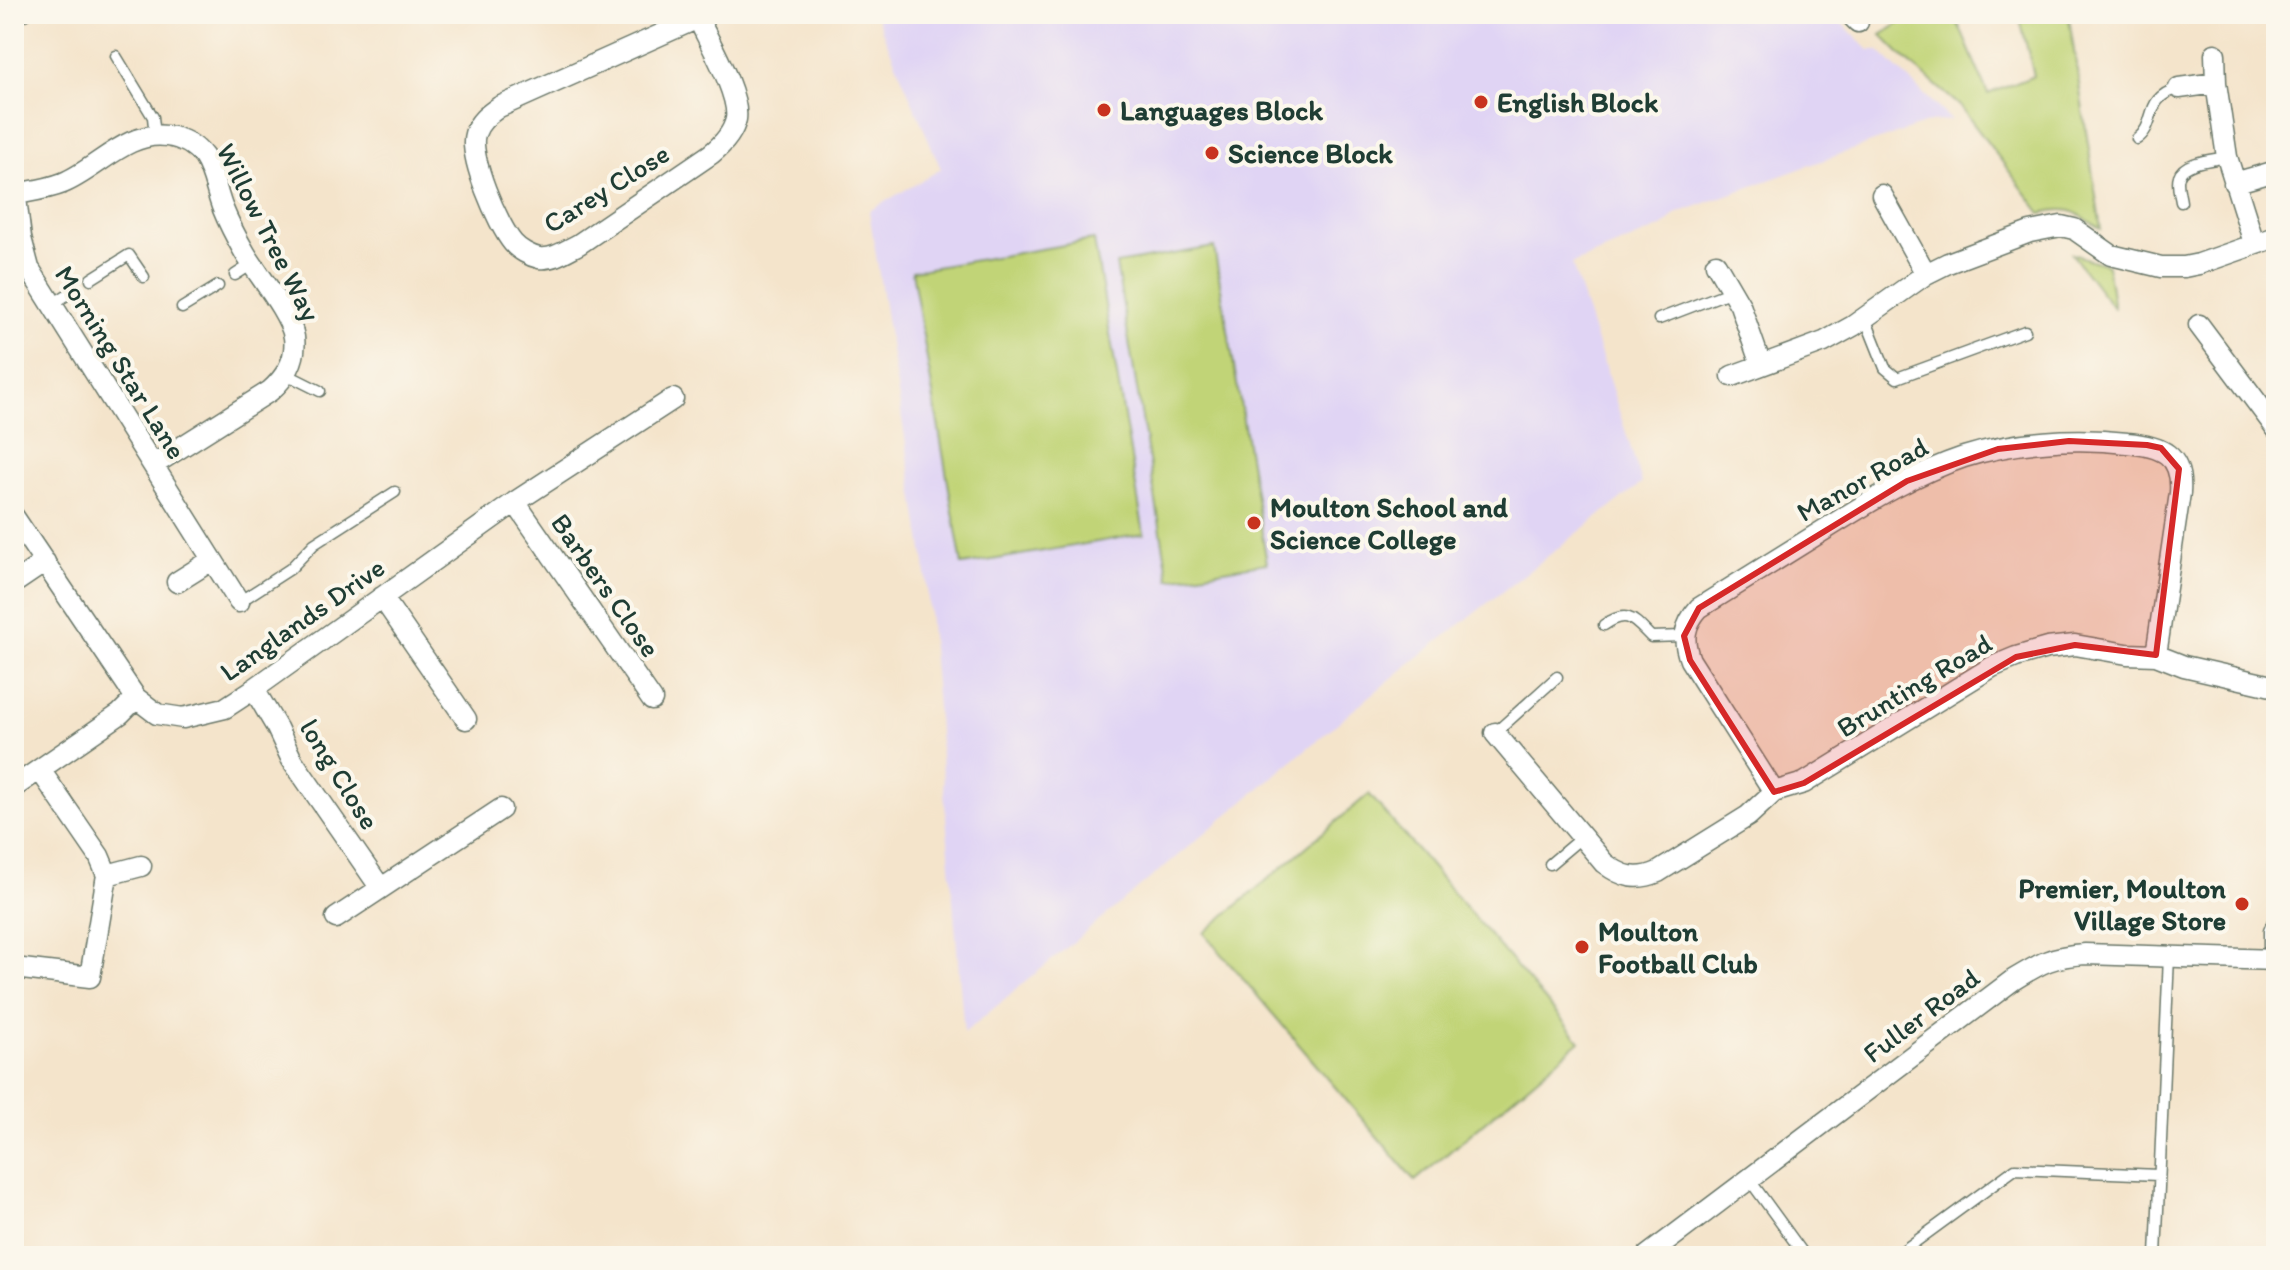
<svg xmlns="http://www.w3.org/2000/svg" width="2290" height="1270" font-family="Itim,sans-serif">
  <rect width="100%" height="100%" fill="#fbf7ec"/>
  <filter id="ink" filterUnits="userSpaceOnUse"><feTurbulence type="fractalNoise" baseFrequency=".0125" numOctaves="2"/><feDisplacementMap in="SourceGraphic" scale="16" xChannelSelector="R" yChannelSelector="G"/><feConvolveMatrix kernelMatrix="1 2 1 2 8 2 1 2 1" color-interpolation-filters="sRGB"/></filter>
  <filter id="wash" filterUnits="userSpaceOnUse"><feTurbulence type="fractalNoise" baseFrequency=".006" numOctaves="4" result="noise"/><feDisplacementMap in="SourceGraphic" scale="32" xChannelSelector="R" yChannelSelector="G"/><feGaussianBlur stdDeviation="1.8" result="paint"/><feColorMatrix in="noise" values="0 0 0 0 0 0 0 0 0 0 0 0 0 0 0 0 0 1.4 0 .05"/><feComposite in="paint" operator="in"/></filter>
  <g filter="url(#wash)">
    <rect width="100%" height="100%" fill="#f4e4cb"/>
    <path fill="#e0d4f4" d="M875 14H1832L1869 50H1878L1951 120 1929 122 1675 214 1664 226 1572 264 1642 483 1404 668 964 1033 925 563 869 211 941 169Z"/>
    <path fill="#c1d477" stroke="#708856" stroke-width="2" d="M1914 14H1954L1988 94 2034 76 2019 15 2066 16 2069 18 2101 229C2076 213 2072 205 2041 213L1959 105 1904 58 1881 35Z
      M1094 240 1144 534 962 565 912 271Z
      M1214 247 1267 563 1169 579 1116 264Z
      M2072 254 2107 265 2114 309Z
      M1369 794 1580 1041 1415 1181 1204 933Z"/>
  </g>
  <g filter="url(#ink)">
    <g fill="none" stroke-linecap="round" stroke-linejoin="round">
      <defs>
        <path id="service" d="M14 21 26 14
          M116 56 153 117 155 136
          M2137 139C2158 124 2142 98 2179 88
          M2181 202C2180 194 2176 184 2179 176 2184 161 2214 160 2227 157
          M235 275 252 264
          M91 279 129 255 144 277
          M51 305 73 291
          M182 308 218 286
          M1865 318 1885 368 1897 378 2025 331
          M1659 319 1732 291
          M286 374 320 391
          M239 602 290 569 314 544 395 492
          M1604 625C1628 609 1633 619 1651 637L1684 636
          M1495 733 1557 677
          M1550 864 1582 837
          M2269 959V931L2276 914
          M1749 1179 1805 1256
          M1896 1256 2015 1169 2158 1175
          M2156 1256 2169 956"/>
        <path id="minor" d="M696 14C707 39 740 93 736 119 733 134 722 145 711 154L579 244C567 250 553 260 539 258 530 256 519 250 513 243 498 225 468 156 475 134 479 121 488 115 499 107L698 18
          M1850 14 1858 22
          M2215 54 2216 83 2227 157 2254 243
          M2179 88 2216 83
          M14 182 21 238 29 268 239 602
          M2234 183 2276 171
          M16 194C32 191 48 189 63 183 97 169 128 130 167 136 182 138 195 145 204 157 214 172 216 192 223 209 229 224 237 239 245 253 258 275 290 313 294 337 297 359 286 377 270 391L153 465
          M1882 195 1926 274
          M1716 264 1740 305 1761 365
          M2199 325 2276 428
          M1732 376 1824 342 1853 326 1926 274 1948 263 2030 232 2061 226 2074 229 2111 255 2161 267H2184L2199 264 2276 237
          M515 502 652 700
          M14 517 136 698 157 714 183 718 225 708 254 689 515 502 673 399
          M177 582 212 560
          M14 583 45 562
          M382 597 466 719
          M254 689 277 728 292 760 380 887
          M1495 733 1604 863C1622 877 1637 881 1658 872L1748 816 1774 792 1804 783 1992 667 2016 657 2047 648 2075 645 2127 654 2156 655 2184 666 2276 687
          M14 787 120 714 136 698
          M1774 792 1690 660C1682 639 1684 625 1699 608 1741 582 1782 556 1824 530 1869 502 1913 474 1964 457 2015 441 2074 437 2127 443 2161 446 2183 454 2180 493L2156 655
          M107 875 141 866
          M336 918 501 809
          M14 968 90 977 107 875 99 856 40 770
          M1647 1256 2013 980C2041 963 2052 956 2085 954L2276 960"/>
      </defs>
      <use href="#service" stroke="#6a7769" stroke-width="13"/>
      <use href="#minor" stroke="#6a7769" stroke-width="23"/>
      <use href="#service" stroke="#fff" stroke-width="10"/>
      <use href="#minor" stroke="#fff" stroke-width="20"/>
    </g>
  </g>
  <path fill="#d62828" fill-opacity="0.2" stroke="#d62828" stroke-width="6" stroke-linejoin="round" d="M2069 441 2147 445 2161 448 2179 469 2156 655 2075 645 2016 657 1804 783 1774 792 1690 660 1684 636 1699 608 1907 481 1998 449Z"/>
  <g fill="#c8321e" stroke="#fbf7ec" stroke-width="3">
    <circle cx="1481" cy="102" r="8"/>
    <circle cx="1104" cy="110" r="8"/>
    <circle cx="1212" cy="153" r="8"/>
    <circle cx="1254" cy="523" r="8"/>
    <circle cx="2242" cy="904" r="8"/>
    <circle cx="1582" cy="947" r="8"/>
  </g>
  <g text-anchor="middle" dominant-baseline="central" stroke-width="8" stroke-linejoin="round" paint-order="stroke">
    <g font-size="28" font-weight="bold" fill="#1f3d34" stroke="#fbf7ec" text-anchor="start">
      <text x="1497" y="102">English Block</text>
      <text x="1120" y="110">Languages Block</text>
      <text x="1228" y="153">Science Block</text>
      <text x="1270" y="507">Moulton School and<tspan x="1270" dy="32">Science College</tspan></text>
      <text x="2226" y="888" text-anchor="end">Premier, Moulton<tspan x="2226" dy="32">Village Store</tspan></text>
      <text x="1598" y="931">Moulton<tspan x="1598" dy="32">Football Club</tspan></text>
    </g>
    <g font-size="28" fill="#1f3d34" stroke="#fbf7ec">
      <text transform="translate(606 188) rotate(-32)">Carey Close</text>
      <text transform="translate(269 232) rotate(63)">Willow Tree Way</text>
      <text transform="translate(121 362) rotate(58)">Morning Star Lane</text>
      <text transform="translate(1862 479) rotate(-29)">Manor Road</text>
      <text transform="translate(606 585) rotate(55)">Barbers Close</text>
      <text transform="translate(302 619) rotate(-35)">Langlands Drive</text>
      <text transform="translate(1914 685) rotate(-31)">Brunting Road</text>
      <text transform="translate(340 774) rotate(58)">long Close</text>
      <text transform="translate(1921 1015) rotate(-37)">Fuller Road</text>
    </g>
  </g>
  <rect width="2290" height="1270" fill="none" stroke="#fbf7ec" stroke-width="48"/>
</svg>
